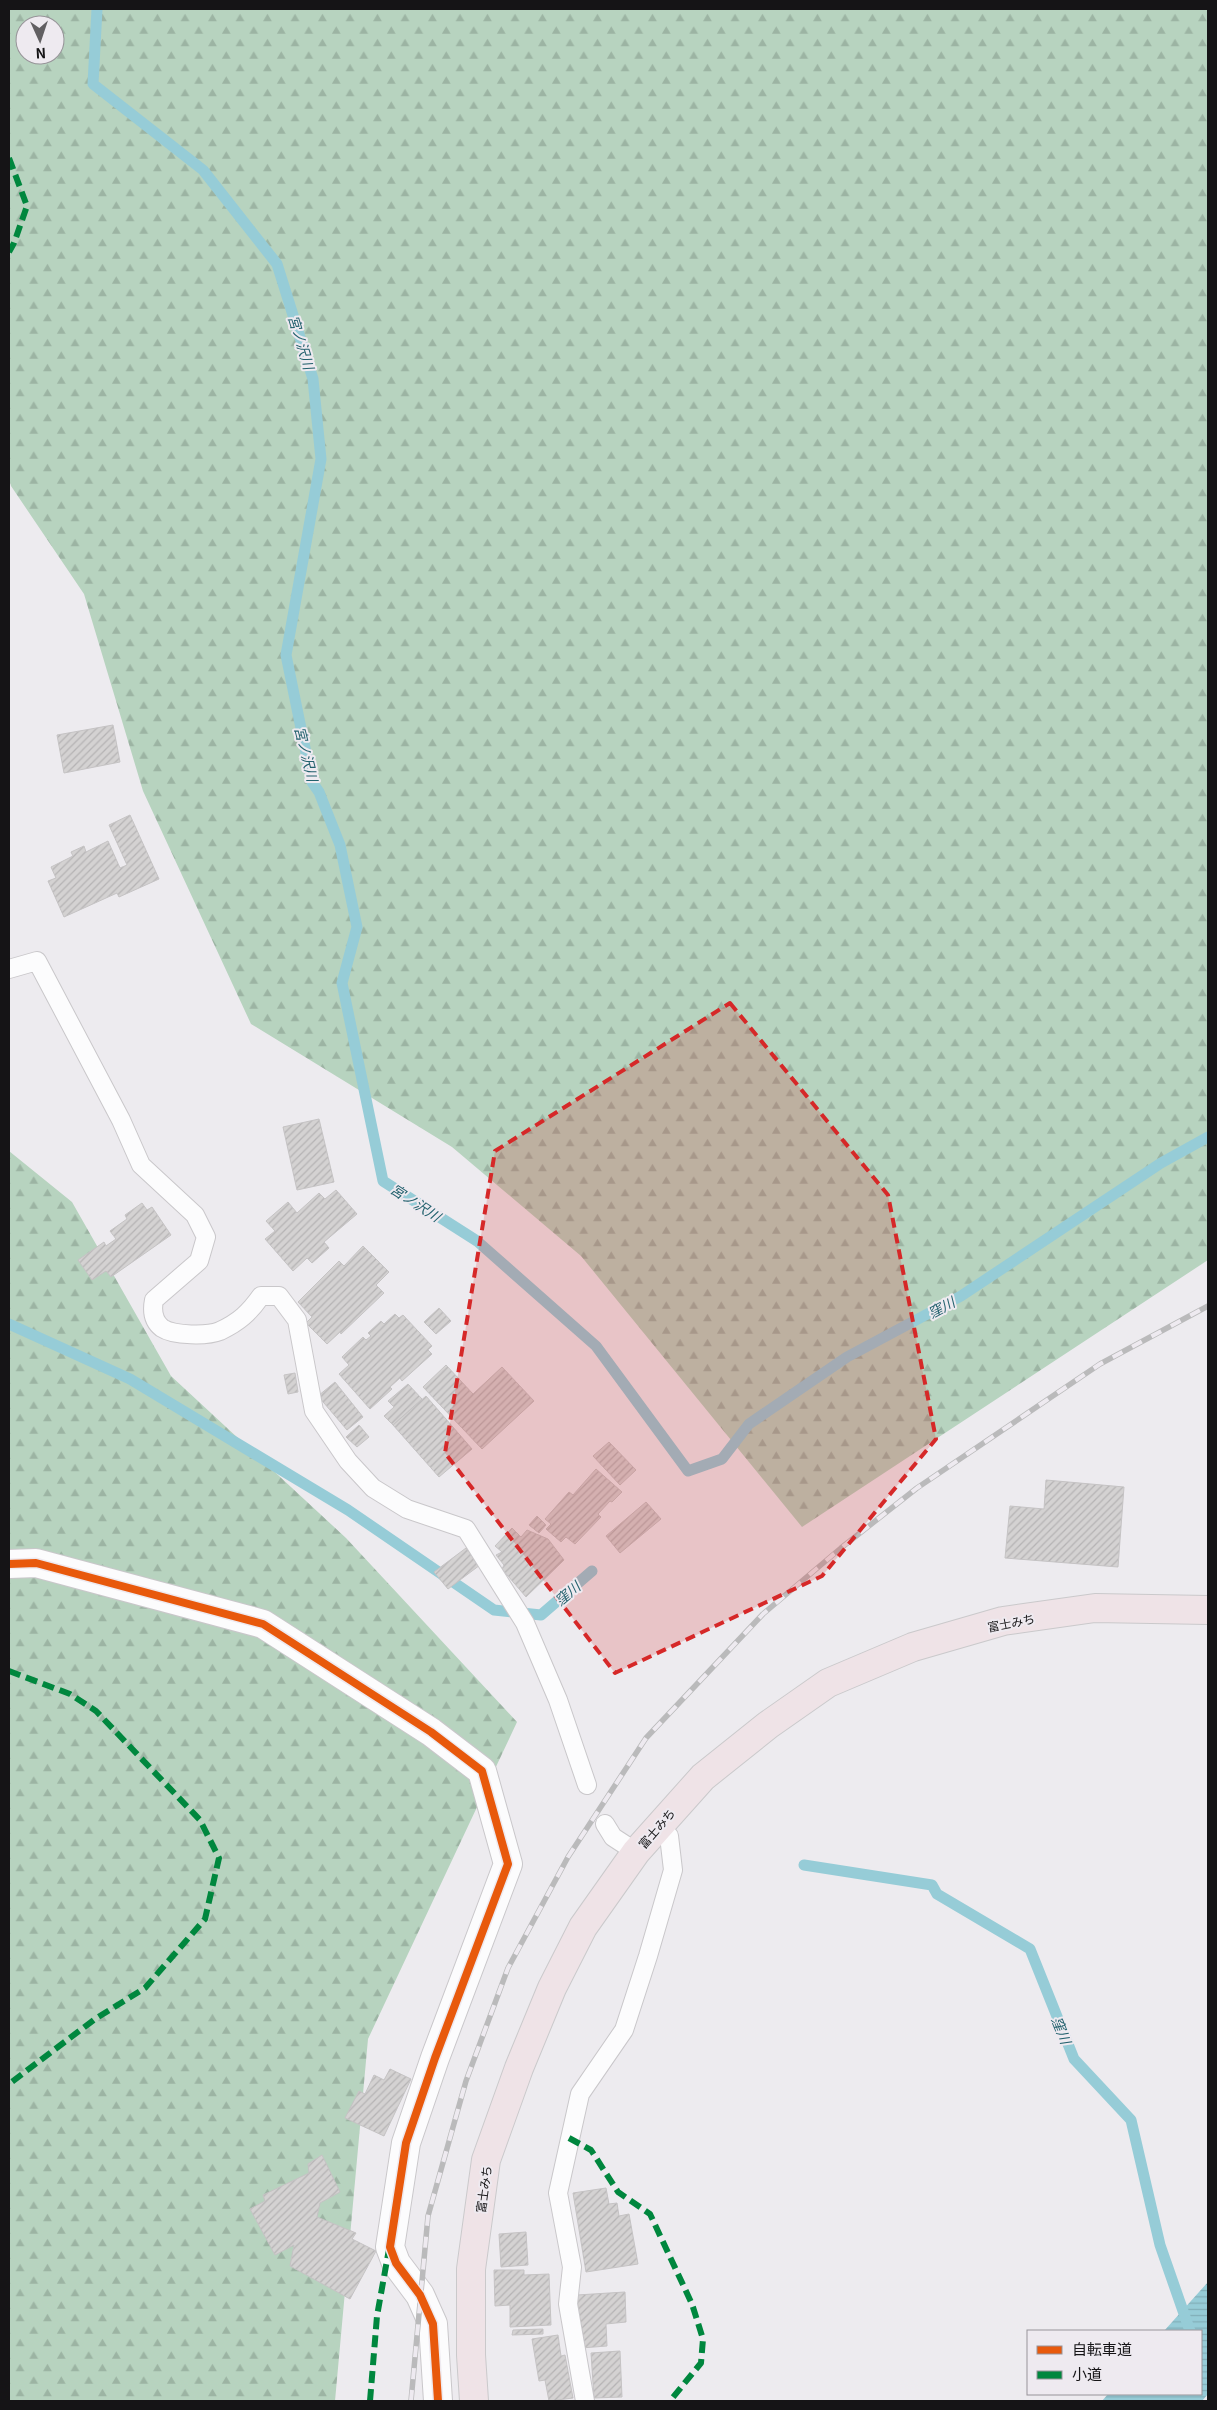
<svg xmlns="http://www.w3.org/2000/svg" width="1217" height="2410" font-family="Georgia,'Noto Sans JP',serif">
  <defs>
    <pattern id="forest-firs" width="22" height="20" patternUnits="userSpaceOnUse" patternTransform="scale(1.25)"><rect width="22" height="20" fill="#b7d3bf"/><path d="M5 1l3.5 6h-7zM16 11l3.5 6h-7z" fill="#9cb4a3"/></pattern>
    <pattern id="water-rules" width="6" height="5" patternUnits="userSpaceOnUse" patternTransform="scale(1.25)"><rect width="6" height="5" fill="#96ccd7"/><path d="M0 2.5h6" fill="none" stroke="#80aeb8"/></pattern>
    <pattern id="building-hatch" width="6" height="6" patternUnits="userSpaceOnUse" patternTransform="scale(1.25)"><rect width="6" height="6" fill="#d4d2d2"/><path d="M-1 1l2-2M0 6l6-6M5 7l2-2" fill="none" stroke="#b5b3b4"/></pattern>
  </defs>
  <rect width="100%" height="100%" fill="#edebef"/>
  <path fill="url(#forest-firs)" fill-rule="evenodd" d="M9 9H1208V1260L802 1527 581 1256 452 1147 251 1024 143 791 84 594 11 486 9 479ZM25 25H55V55H25Z
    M9 1151 72 1202 171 1376 346 1538 517 1722 368 2039 335 2401H9Z"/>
  <path fill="url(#water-rules)" d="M1208 2282V2394L1202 2401H1102L1108 2394H1201V2331H1164Z"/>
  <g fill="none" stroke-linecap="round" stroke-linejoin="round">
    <path stroke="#96ccd7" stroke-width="11" d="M97 9 93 84 203 170 277 264 313 379 321 459 286 655 312 782 319 792 340 845 357 927 342 983 383 1181 477 1241 596 1346 688 1471
      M9 1324 130 1379 348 1510 494 1610 541 1615 592 1571
      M688 1471 722 1459 749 1424 847 1357 961 1296 1161 1163 1208 1137
      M804 1865 932 1885 937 1894 1030 1949 1074 2059 1131 2120 1160 2245 1190 2331"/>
  </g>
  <path fill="url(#building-hatch)" stroke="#c5c3c4" d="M113 725 120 762 64 773 57 735Z
    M130 815 159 879 119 897 117 893 64 917 48 881 56 878 51 867 73 856 71 852 84 846 86 852 108 841 120 868 127 865 109 825Z
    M319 1119 334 1182 297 1190 283 1127Z
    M336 1190 357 1214 324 1242 329 1248 312 1263 307 1258 293 1271 265 1239 275 1231 266 1221 288 1202 297 1213 319 1193 325 1199Z
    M142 1203 147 1210 152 1207 171 1235 111 1277 106 1271 92 1280 78 1260 104 1242 106 1246 116 1239 110 1231 127 1219 125 1215Z
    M363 1246 389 1272 376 1285 384 1293 341 1334 340 1332 327 1344 306 1323 312 1317 298 1302 339 1261 344 1266Z
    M439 1308 451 1321 436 1334 424 1322Z
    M395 1314 399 1318 403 1315 432 1346 428 1350 432 1354 402 1381 400 1378 390 1387 392 1389 370 1409 339 1374 349 1365 342 1357 363 1337 366 1340 371 1336 368 1333 381 1321 384 1324Z
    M446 1365 473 1394 502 1367 534 1401 482 1449 423 1387Z
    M295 1373 298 1392 288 1394 284 1375Z
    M335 1382 363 1417 347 1430 318 1396Z
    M408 1384 422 1399 393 1425 384 1416 394 1407 388 1401Z
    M426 1396 472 1449 439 1477 393 1425Z
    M359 1425 369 1437 357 1447 346 1437Z
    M609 1442 636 1470 620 1485 593 1456Z
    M596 1469 622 1492 612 1502 610 1501 598 1514 601 1517 575 1544 566 1537 561 1542 546 1529 551 1524 545 1519 569 1492 573 1495Z
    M1046 1480 1124 1487 1118 1567 1005 1558 1010 1506 1044 1509Z
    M646 1502 661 1519 620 1553 606 1536Z
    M537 1516 546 1525 539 1533 529 1525Z
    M512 1528 521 1537 527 1530 548 1539 564 1560 526 1597 502 1569 504 1565 496 1555 502 1552 495 1546Z
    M466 1548 480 1565 448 1589 434 1572Z
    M390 2069 411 2079 384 2136 345 2118 359 2091 365 2094 374 2075 384 2080Z
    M322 2155 340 2192 320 2203 317 2217 356 2233 352 2239 376 2251 350 2299 290 2266 294 2245 275 2255 250 2209 265 2201 263 2195 309 2173 308 2164Z
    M606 2188 609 2204 617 2203 619 2216 629 2214 638 2264 586 2272 573 2193Z
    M526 2232 528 2265 501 2267 499 2234Z
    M494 2270H524V2275L549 2274 551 2325 510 2327V2305L495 2306Z
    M625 2292 626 2322 606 2324 607 2346 581 2348 577 2295Z
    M543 2329V2334L512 2335 513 2330Z
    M558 2335 561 2356 565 2355 573 2398 549 2401 545 2380 539 2381 532 2339Z
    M620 2351 622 2397 594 2398 591 2353Z"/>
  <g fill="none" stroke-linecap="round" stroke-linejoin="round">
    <defs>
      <path id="lane" d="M9 969 37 961 121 1120 141 1165 195 1215 206 1237 199 1261 154 1300C152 1310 153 1321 162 1328 174 1336 208 1336 220 1331 239 1322 249 1313 261 1296H279L297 1320 314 1411 348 1461 373 1488 407 1509 466 1529 525 1623 558 1700 587 1785
        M605 1824 613 1837 636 1852
        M585 2401 568 2304 572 2267 558 2193 580 2094 624 2030 648 1956 673 1870 669 1836 658 1826"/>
      <path id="street" d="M9 1564 36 1563 263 1624 431 1732 482 1771 508 1864 435 2058 406 2143 390 2247 396 2263 420 2295 433 2324 438 2401"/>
      <path id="highway" d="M474 2401 471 2355V2269L486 2160 519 2068 552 1988 583 1927 636 1852 703 1777 768 1725 828 1683 913 1647 1003 1621 1095 1608 1208 1610"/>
    </defs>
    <use href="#lane" stroke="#c9c7ca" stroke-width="20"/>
    <use href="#street" stroke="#c9c7ca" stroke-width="30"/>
    <use href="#highway" stroke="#cac9cb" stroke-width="30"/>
    <use href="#lane" stroke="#fcfcfd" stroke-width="18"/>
    <use href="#street" stroke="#fcfcfd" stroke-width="28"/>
    <use href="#highway" stroke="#efe3e7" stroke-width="28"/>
    <defs>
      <path id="rail" d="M411 2401 428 2216 466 2081 508 1968 568 1857 646 1738 763 1614 841 1548 917 1488 1100 1364 1208 1306"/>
    </defs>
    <use href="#rail" stroke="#bababb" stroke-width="5.5"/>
    <use href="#rail" stroke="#eeeaf0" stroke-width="4" stroke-dasharray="11" stroke-linecap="butt"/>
    <path stroke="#00873e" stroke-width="6" stroke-dasharray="12 6" stroke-linecap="butt" d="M9 158 27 206 14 243 9 252
      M9 1671 70 1694 96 1711 200 1820 219 1858 205 1919 145 1988 95 2019 9 2084
      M569 2138 591 2150 618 2192 650 2214 692 2304 703 2339 701 2363 670 2401
      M370 2401 377 2316 389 2249"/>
    <defs>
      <path id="cycleway" d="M9 1564 36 1563 263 1624 431 1732 482 1771 508 1864 435 2058 406 2143 390 2247 396 2263 420 2295 433 2324 438 2401"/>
    </defs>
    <use href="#cycleway" stroke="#eeeaf0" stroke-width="11"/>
    <use href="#cycleway" stroke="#e8590c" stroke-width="8"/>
  </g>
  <path fill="#d62828" fill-opacity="0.2" stroke="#d62828" stroke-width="4" stroke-dasharray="10 6" stroke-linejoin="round" d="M730 1003 888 1195 936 1439 822 1576 615 1673 445 1453 495 1151Z"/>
  <g text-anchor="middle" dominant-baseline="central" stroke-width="4" stroke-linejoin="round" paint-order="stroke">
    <g font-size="12" fill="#151416" stroke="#eeeaf0">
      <text transform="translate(1011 1622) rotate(-11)">富士みち</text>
      <text transform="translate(656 1828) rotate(-49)">富士みち</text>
      <text transform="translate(483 2189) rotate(-82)">富士みち</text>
    </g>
    <g font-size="14" font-style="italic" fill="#22616d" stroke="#eeeaf0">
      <text transform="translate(302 342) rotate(73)">宮ノ沢川</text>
      <text transform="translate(307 754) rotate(76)">宮ノ沢川</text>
      <text transform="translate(416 1202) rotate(33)">宮ノ沢川</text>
      <text transform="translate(941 1307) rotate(-28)">窪川</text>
      <text transform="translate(567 1593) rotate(-40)">窪川</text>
      <text transform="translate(1062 2030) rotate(68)">窪川</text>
    </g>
  </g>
  <rect width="1217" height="2410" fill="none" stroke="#151416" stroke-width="20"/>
  <rect x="1027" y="2330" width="175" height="65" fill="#eeeaf0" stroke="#979499"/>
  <rect x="1037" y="2346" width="25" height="8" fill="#e8590c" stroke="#979499"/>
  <text x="1072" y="2355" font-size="15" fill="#151416">自転車道</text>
  <rect x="1037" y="2371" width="25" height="8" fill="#00873e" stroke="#979499"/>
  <text x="1072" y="2380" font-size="15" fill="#151416">小道</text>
  <g transform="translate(40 40) rotate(177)"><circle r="24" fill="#eeeaf0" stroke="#979499"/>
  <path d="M0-4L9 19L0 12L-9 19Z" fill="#615f62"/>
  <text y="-8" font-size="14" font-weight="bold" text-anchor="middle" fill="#151416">N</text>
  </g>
</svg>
